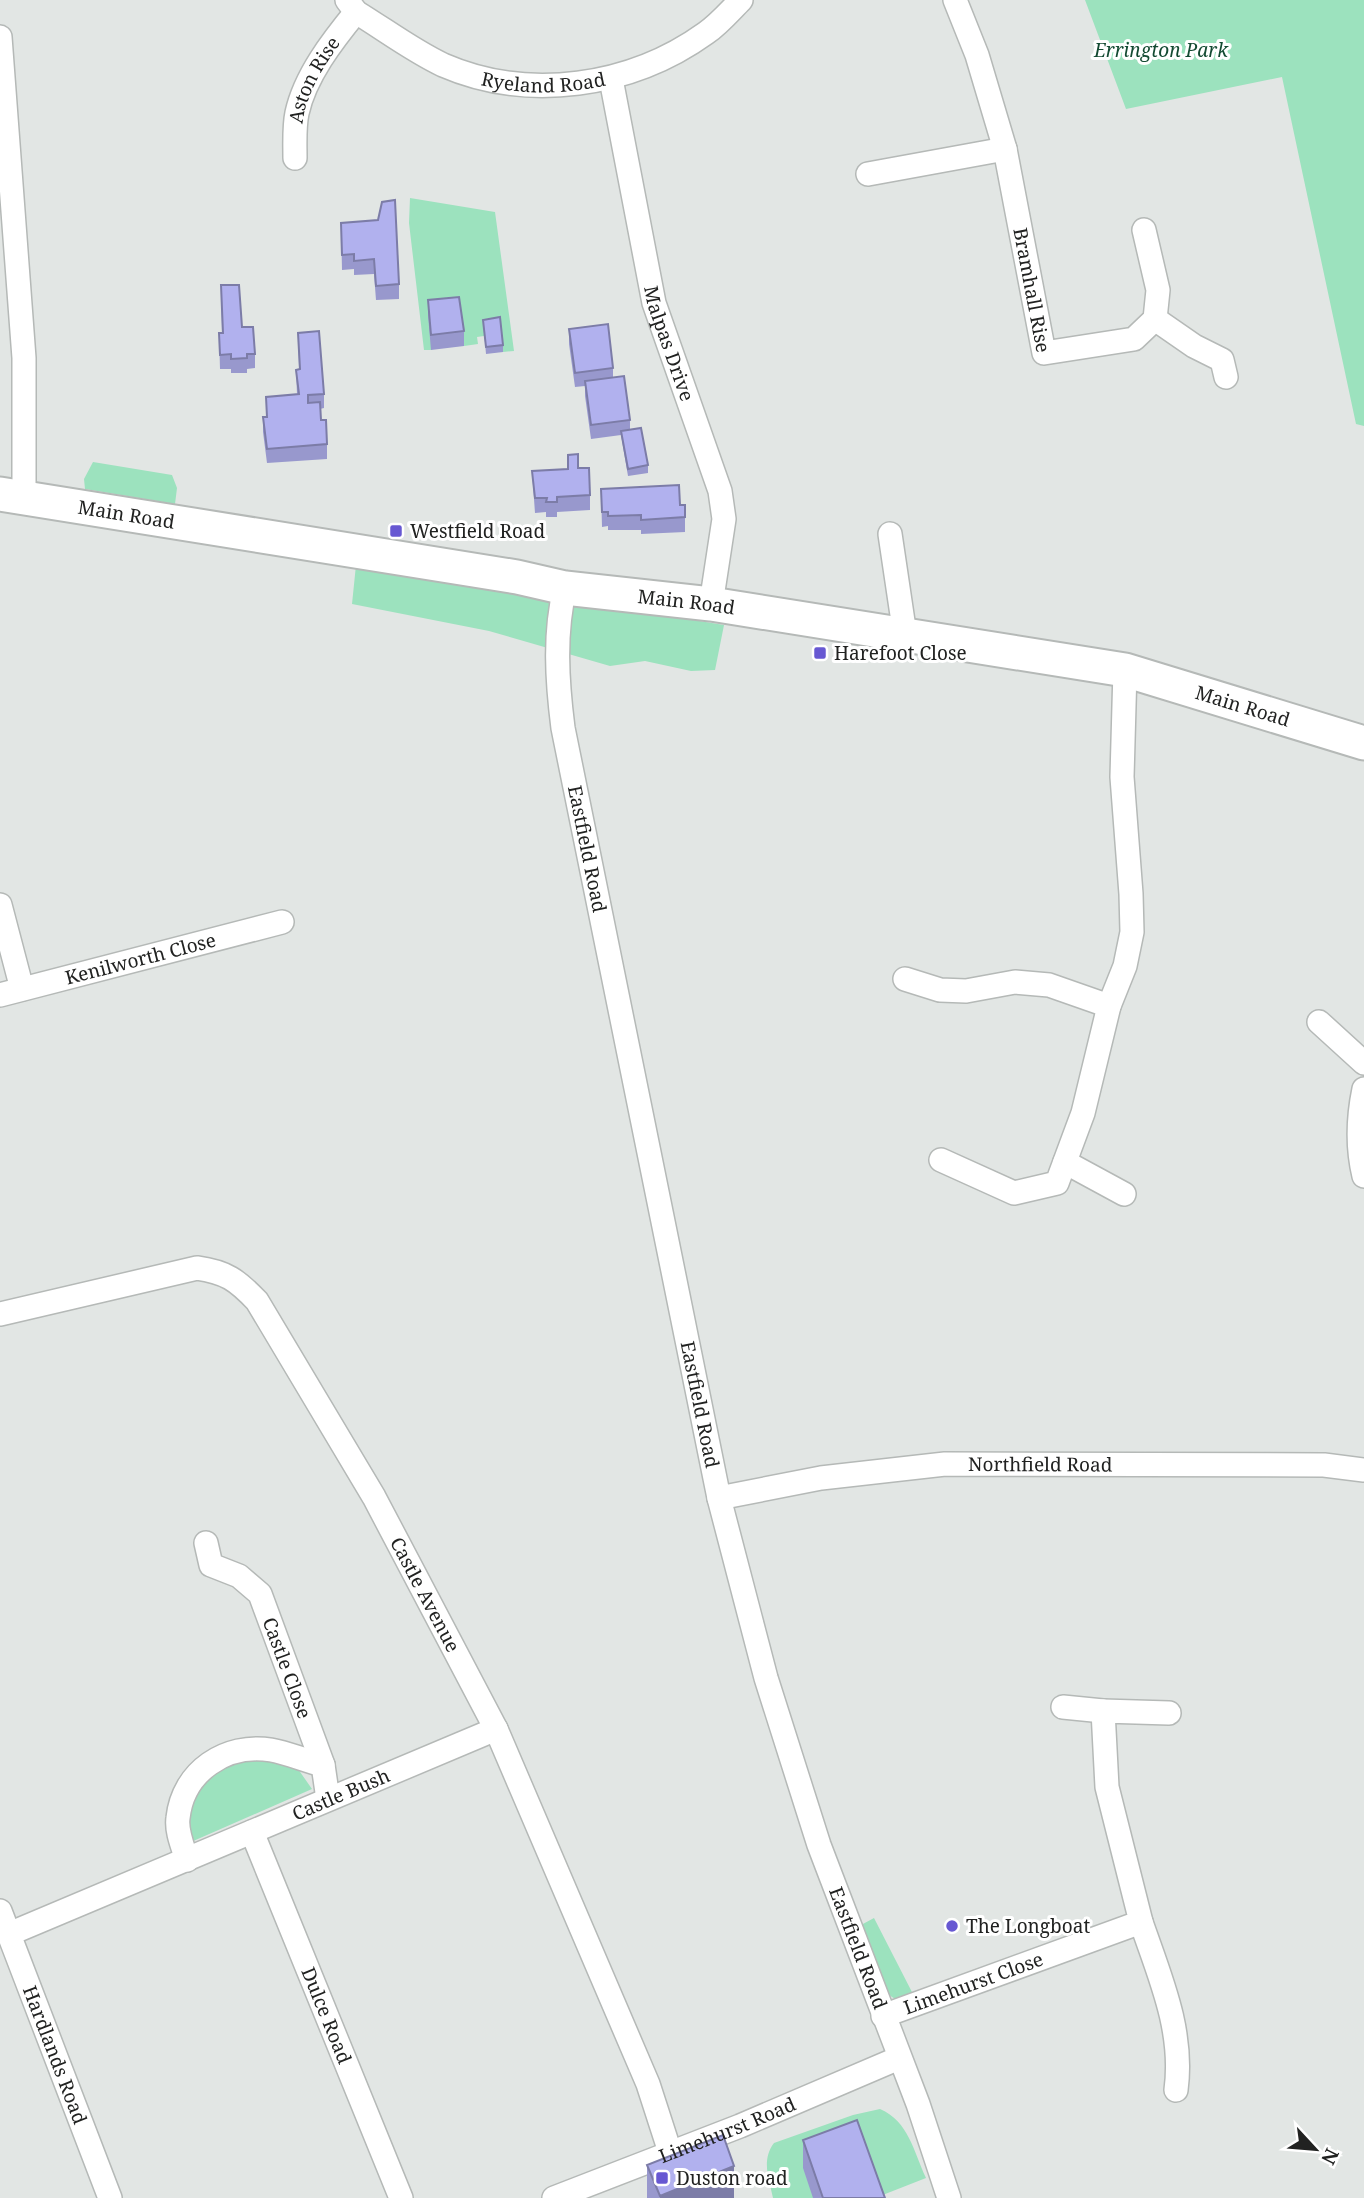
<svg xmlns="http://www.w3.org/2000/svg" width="1364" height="2198" font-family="'Noto Serif',serif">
  <rect width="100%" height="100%" fill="#e2e6e4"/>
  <path fill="#9ce2be" d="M1085 0H1364V426L1356 424 1282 77 1126 109Z
    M410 198 495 212 514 351 503 352 500 325 484 327V336L477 337 478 344 464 346 460 312 431 350H424L409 223Z
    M93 462 172 475 177 488 175 504 85 489 84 479Z
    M356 565 724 625 715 670 691 671 645 661 610 666 489 631 352 604Z
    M267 1756 298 1769 312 1789 191 1842 188 1825 189 1806 198 1788 223 1765Z
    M874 1918 914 1996C907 1999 899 2002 892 1997 879 1988 867 1941 861 1925Z
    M880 2109C909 2122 913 2150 926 2178L875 2198H773C769 2179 761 2160 774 2143L853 2115Z"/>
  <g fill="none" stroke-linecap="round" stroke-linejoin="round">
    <defs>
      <g id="street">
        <path id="s1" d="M347 0 356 12C384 29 413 51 443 65 528 102 631 87 706 33 719 24 730 11 741 0"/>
        <path id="s2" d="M955 0 977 55 1005 149 1044 353 1134 339 1155 319 1158 290 1144 230"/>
        <path d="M0 37 24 358V498"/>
        <path id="s3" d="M611 79 654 303 720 491 724 519 711 604"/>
        <path id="s4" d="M295 158C295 143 294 127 297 113 305 76 333 40 356 12"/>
        <path d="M868 174 1005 149"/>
        <path d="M1155 319 1194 346 1222 360 1226 377"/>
        <path d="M890 534 905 635"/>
        <path id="s5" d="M565 588C554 633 557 681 563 728L719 1498 766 1678 819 1845 918 2104 949 2198"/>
        <path d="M0 905 22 989"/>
        <path d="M905 979 940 990 966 991 1015 982 1049 985 1109 1006"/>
        <path id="s6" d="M0 995 282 922"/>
        <path d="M1319 1022 1364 1063"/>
        <path d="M1364 1089C1358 1118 1357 1147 1364 1176"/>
        <path d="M941 1160 1014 1193 1057 1183 1083 1113 1109 1006 1125 966 1132 932 1131 894 1122 777 1125 670"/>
        <path d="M1065 1162 1124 1194"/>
        <path id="s7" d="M0 1314 197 1268C226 1272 237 1280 257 1301L374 1497 496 1729 648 2084 670 2152"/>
        <path id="s8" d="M719 1498 821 1478 945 1464 1324 1465 1364 1470"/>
        <path id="s9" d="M206 1543 211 1565 239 1576 260 1594 323 1765 328 1799"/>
        <path d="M1063 1707 1103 1711"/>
        <path id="s10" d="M252 1832 401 2198"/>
        <path d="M187 1860C183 1847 176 1831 178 1818 183 1771 226 1743 271 1750 288 1753 306 1761 323 1765"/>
        <path id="s11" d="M0 1911 110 2198"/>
        <path d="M1141 1922C1160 1977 1184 2031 1176 2090"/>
        <path id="s12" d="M9 1934 496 1729"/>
        <path id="s13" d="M883 2016 1141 1922 1107 1787 1103 1711 1169 1713"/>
        <path id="s14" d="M554 2198 740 2126 899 2058"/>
      </g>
      <g id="secondary">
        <path id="s15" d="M0 494 517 577 565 588 711 604 1125 670 1364 743"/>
      </g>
    </defs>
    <use href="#street" stroke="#b5b9b7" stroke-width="26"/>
    <use href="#secondary" stroke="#b5b9b7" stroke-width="37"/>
    <use href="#street" stroke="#fff" stroke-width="23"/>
    <use href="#secondary" stroke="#fff" stroke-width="33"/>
  </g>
  <path fill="#9898cd" d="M341 223 399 284V299L376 300 374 274 354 275V269L342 270Z
    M221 285 255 354V368L247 369V373H231V369H220L219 333H222Z
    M428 300 464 331V346L431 350 428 315Z
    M483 320 503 345V352L486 354Z
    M569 329 613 368V377L630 420V430L648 465V473L628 476 621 435 591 439 585 396V386L575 387 569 344Z
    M298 333 324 394V408L320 409 321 420 327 444V459L267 463 263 432V417H266V397L297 394 296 370 299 369Z
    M578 468 590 495V510L557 512V517H546V512L535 513 532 471Z
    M601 489 680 505H685V532L641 534V530H608V526L602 527Z
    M803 2140 885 2198H813L803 2168Z
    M647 2165 734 2198H647Z"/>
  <path fill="#7c7ca7" d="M734 2166V2198H660V2196Z"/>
  <path fill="#b1b1ee" stroke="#7c7ca7" stroke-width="2" d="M395 200 399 284 376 286 374 259 354 261V254L342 255 341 223 378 220 382 202Z
    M221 285H239L242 327H253L255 354H247V358L231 359V354L220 355 219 333H223Z
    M459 297 464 331 431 335 428 300Z
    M500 317 503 345 486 347 483 320Z
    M608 324 613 368 575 373 569 329Z
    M319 331 324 394 308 395V403L320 402 321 420H326L327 444 267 449 263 417H267L266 397 299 394 296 370 300 369 298 333Z
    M624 376 630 420 591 425 585 381Z
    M641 428 648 465 628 469 621 431Z
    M578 454V468H589L590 495 557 497V502H546L547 498H535L532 471 568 469V455Z
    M679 485 680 505H685V517L641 520V515L608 516V512H602L601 489Z
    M857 2120 885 2198H823L803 2140Z
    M723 2135 734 2166 660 2196 647 2165Z"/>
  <g fill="#6758d2" stroke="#fff" stroke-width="2.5">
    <rect x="389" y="524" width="14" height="14" rx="3.5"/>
    <rect x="813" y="646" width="14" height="14" rx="3.5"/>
    <circle cx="952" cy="1926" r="7"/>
    <rect x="655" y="2171" width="14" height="14" rx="3.5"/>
  </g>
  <g text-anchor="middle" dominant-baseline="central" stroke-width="6" stroke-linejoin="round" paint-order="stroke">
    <g font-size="19" font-style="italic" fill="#134a32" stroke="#fff">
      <text x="1161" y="50">Errington Park</text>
    </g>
    <g font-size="19" fill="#212221" stroke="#fff">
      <text stroke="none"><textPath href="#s1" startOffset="220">Ryeland Road</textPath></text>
      <text stroke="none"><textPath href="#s4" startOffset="82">Aston Rise</textPath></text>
      <text stroke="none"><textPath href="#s2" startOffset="301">Bramhall Rise</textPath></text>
      <text stroke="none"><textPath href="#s3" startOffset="271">Malpas Drive</textPath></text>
      <text stroke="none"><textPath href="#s15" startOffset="128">Main Road</textPath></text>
      <text stroke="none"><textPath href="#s15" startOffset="695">Main Road</textPath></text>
      <text stroke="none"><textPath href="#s15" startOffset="1262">Main Road</textPath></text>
      <text stroke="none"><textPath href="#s5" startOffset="264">Eastfield Road</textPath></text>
      <text stroke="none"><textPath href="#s6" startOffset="145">Kenilworth Close</textPath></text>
      <text stroke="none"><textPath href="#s5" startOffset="831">Eastfield Road</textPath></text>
      <text stroke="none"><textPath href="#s8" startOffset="324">Northfield Road</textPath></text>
      <text stroke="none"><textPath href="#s7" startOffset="611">Castle Avenue</textPath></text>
      <text stroke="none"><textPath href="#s9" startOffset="159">Castle Close</textPath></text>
      <text stroke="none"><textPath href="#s12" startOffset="360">Castle Bush</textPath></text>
      <text stroke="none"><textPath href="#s5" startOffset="1398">Eastfield Road</textPath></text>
      <text stroke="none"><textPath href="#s13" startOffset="96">Limehurst Close</textPath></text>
      <text stroke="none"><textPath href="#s10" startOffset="198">Dulce Road</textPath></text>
      <text stroke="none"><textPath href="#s11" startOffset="154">Hardlands Road</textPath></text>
      <text stroke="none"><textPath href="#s14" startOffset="186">Limehurst Road</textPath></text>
    </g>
    <g font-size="19" fill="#212221" stroke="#fff" text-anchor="start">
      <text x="410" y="531">Westfield Road</text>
      <text x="834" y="653">Harefoot Close</text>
      <text x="966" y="1926">The Longboat</text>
      <text x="676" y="2178">Duston road</text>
    </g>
  </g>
  <g transform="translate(1315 2149) rotate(116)" stroke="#ffffff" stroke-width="5" paint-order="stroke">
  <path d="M0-5L12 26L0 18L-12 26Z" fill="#212221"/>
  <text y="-10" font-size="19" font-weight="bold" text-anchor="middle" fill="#212221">N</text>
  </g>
</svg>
